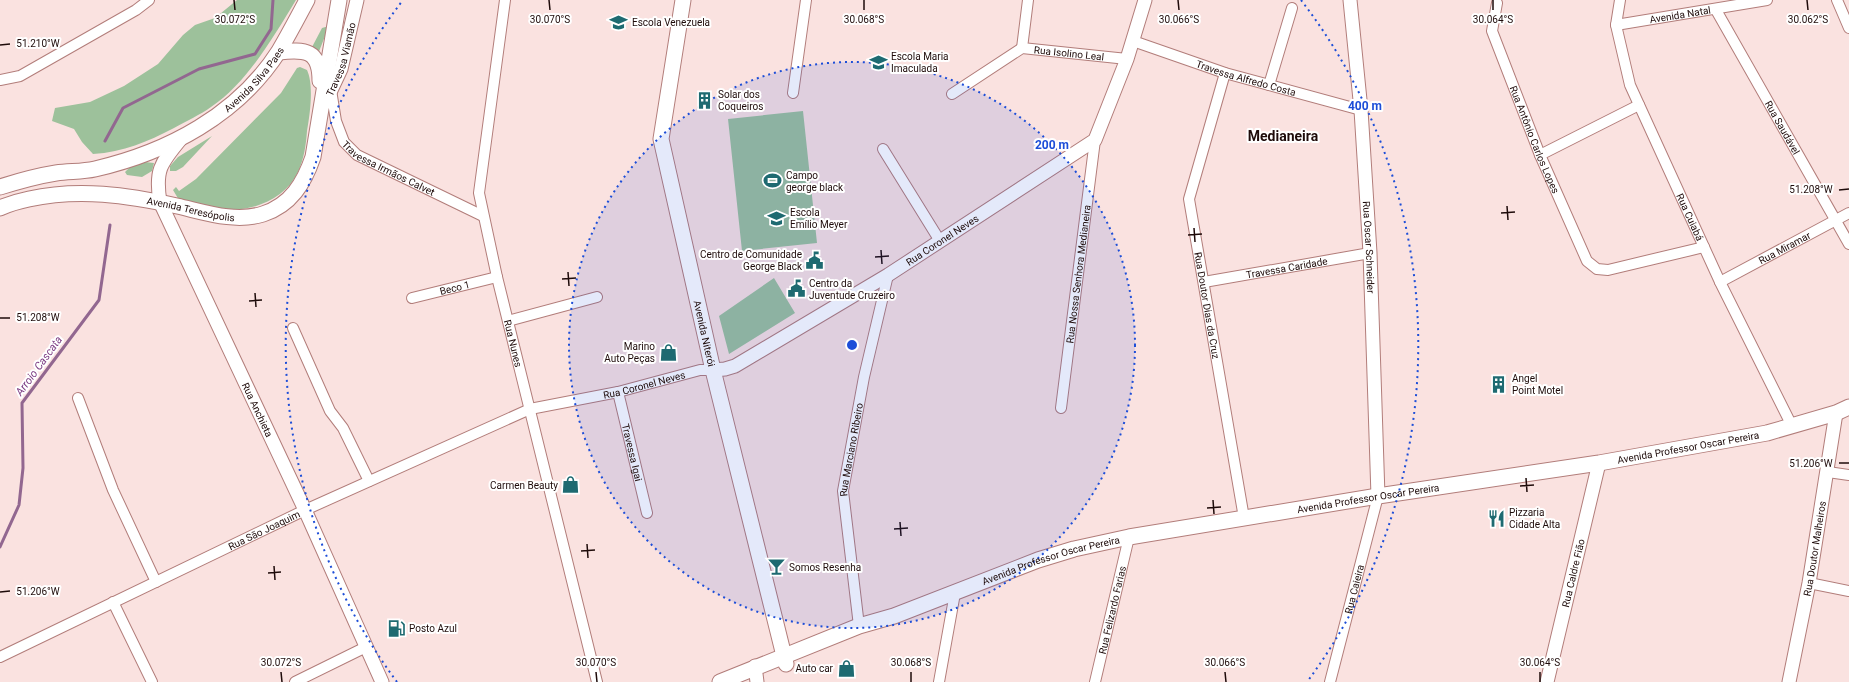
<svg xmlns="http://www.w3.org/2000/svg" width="1849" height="682" font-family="Roboto,sans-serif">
  <rect width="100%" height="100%" fill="#fae2e0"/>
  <path fill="#9dc19b" d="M237 0H296C274 36 247 83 211 107 200 115 186 121 174 128 147 142 124 152 93 154L82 142 74 129 52 121 55 108 90 102 124 86 158 64 183 35 195 25 215 18Z
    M329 26 318 54 311 49 322 28Z
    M300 67 307 70C314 85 310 114 307 131 306 145 304 159 298 172 285 200 250 213 221 209 207 207 193 203 179 200L173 190 176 187 179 191 196 179 281 93 297 68Z
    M803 111 817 243 742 251 728 119Z
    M212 136 183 167 176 171H170V166L178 157Z
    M145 162 154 163 152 171 142 177 127 175 125 172 130 167Z
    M774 278 795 313 729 354 719 316Z"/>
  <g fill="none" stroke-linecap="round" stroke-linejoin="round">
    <path stroke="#926790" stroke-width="3" d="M105 141 123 108 199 69 255 54 271 29 273 0
      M0 547 19 505 23 468 22 403 99 300 110 225"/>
    <defs>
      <g id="minor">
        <path id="s1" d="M505 0 479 193 497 277 597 682"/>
        <path id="s2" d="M1620 0 1616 25 1630 85 1720 282 1792 426"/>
        <path d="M1837 0 1849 28"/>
        <path id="s3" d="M1497 3 1492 31 1540 155 1587 261 1597 269 1608 270 1704 247"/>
        <path id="s4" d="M1716 10 1849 244"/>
        <path id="s5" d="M1616 25 1767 0"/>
        <path id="s6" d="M1133 41 1225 73 1361 110"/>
        <path d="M1022 48 1028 0"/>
        <path id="s7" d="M1225 73 1189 199 1244 518"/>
        <path d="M0 80 20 76 136 10 149 0"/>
        <path d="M1269 85 1292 8"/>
        <path id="s8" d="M331 90 336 121 344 142 357 155 483 216"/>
        <path d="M793 93 806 0"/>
        <path id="s9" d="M952 94 1022 48 1127 59"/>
        <path d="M883 149 940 241"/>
        <path d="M1540 155 1639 105"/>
        <path id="s10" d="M1204 282 1370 253"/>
        <path id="s11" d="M1720 282 1849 213"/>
        <path id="s12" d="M412 298 497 277"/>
        <path d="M508 321 597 297"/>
        <path d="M293 328 330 411 343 428 369 481"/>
        <path id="s13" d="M618 392 647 513"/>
        <path d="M78 398 113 490 156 582"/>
        <path id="s14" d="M1061 408 1095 140"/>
        <path d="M1828 472 1849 475"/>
        <path d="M1809 583 1849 591"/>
        <path d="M113 602 152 682"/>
        <path id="s15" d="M859 626 843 491 864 377 888 275"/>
        <path id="s16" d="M0 657 305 510 530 409 618 392 700 370H713"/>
        <path d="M295 682 366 647"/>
        <path d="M939 682 955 593"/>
        <path id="s17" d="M1095 682 1129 537"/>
        <path id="s18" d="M1330 682 1378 496"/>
      </g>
      <g id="tertiary">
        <path id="s19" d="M1350 0 1361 110 1370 253 1378 496"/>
        <path id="s20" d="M325 103 341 69 357 0"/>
        <path id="s21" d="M180 140C160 164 155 171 160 202L305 510 382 682"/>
        <path id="s22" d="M713 370 725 369 735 366 888 275 1095 140 1127 59 1145 0"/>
        <path d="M755 666 757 682"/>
        <path id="s23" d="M1547 682 1599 463"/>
        <path id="s24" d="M1789 682 1809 583 1836 413"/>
      </g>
      <g id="secondary">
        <path id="s25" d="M683 0 661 139 713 370 786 664"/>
        <path d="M279 52C305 49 320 50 320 81"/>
        <path id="s26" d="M0 187C19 181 37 176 56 173 69 171 82 172 95 169 168 152 238 115 279 51 289 34 298 17 307 0"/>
        <path id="s27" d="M0 208C9 204 19 201 29 199 79 188 127 195 177 206 204 212 235 223 263 214 291 205 304 183 313 157L339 0"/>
        <path id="s28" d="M720 682 859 626 894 616 1038 560 1074 549 1129 537 1378 496 1599 463 1767 433 1836 413 1849 407"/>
      </g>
    </defs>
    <use href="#minor" stroke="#b27d7a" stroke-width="12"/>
    <use href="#tertiary" stroke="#b27d7a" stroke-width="15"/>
    <use href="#secondary" stroke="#b27d7a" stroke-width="17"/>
    <use href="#minor" stroke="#fff" stroke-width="10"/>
    <use href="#tertiary" stroke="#fff" stroke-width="13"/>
    <use href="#secondary" stroke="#fff" stroke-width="15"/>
  </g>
  <path fill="none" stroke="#1e0b0a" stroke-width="1.5" d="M234 0 235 10M549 0 550 10M864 0V10M1178 0 1179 10M1493 0V10M1807 0 1808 10M0 45 10 44M1839 190 1849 189M1507 206 1508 220M1501 213 1515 212M1194 228 1195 242M1188 235 1202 234M881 250 882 264M875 257 889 256M568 272 569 286M562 279 576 278M255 293 256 307M249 301 262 300M0 318H10M1839 463H1849M1526 478 1527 492M1520 486 1534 485M1213 500 1214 514M1207 508 1221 507M900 522 901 536M894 529 908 528M587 544 588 558M581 551 595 550M274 566 275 580M268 573 281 572M0 592 10 591M281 672 282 682M596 672 597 682M911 672V682M1225 672 1226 682M1540 672V682"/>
  <circle cx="852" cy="345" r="283" fill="#1d4ed8" fill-opacity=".12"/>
  <g fill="none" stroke="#1d4ed8" stroke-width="2" stroke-dasharray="2 4">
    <circle cx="852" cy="345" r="283"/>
    <path d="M397 682A566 566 0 0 1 403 0M1301 0A566 566 0 0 1 1307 682"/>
  </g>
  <defs>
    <symbol id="school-bare" viewBox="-9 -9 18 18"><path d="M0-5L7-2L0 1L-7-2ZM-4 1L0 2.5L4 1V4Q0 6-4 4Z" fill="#1e6a71" stroke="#fff" stroke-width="2.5" paint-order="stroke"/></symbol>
    <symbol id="building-bare" viewBox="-9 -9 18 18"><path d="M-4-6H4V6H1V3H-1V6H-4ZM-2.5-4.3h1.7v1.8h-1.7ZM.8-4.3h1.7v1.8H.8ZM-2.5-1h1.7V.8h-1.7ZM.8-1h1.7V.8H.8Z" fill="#1e6a71" stroke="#fff" stroke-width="2.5" paint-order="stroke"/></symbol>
    <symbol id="stadium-bare" viewBox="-9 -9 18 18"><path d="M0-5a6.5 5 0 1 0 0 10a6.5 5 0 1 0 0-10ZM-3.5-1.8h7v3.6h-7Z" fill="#1e6a71" stroke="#fff" stroke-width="2.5" paint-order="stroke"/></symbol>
    <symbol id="civic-bare" viewBox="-9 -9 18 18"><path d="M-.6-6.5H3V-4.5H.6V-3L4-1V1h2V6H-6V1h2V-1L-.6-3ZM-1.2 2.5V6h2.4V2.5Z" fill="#1e6a71" stroke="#fff" stroke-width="2.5" paint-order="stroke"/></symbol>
    <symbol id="shop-bare" viewBox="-9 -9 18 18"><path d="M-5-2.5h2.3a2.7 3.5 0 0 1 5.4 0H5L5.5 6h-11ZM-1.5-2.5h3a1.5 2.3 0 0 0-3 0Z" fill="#1e6a71" stroke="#fff" stroke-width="2.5" paint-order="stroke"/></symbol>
    <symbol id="restaurant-bare" viewBox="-9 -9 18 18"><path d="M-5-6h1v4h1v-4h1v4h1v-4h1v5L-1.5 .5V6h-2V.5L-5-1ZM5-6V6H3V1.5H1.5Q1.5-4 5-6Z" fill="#1e6a71" stroke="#fff" stroke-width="2.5" paint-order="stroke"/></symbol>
    <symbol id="bar-bare" viewBox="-9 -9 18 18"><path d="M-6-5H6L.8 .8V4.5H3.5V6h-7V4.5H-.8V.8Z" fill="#1e6a71" stroke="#fff" stroke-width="2.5" paint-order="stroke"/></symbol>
    <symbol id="fuel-bare" viewBox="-9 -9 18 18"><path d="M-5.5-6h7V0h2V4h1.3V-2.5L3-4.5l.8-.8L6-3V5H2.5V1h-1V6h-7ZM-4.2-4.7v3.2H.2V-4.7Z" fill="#1e6a71" stroke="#fff" stroke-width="2.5" paint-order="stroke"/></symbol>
  </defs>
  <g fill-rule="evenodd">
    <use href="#school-bare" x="606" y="10" width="25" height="25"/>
    <use href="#school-bare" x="866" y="50" width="25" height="25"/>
    <use href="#building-bare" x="692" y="88" width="25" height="25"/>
    <use href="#stadium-bare" x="760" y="168" width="25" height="25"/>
    <use href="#school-bare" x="764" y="206" width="25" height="25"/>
    <use href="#civic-bare" x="802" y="248" width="25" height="25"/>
    <use href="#civic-bare" x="784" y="276" width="25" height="25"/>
    <use href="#shop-bare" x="656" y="340" width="25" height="25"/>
    <use href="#building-bare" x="1486" y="372" width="25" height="25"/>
    <use href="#shop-bare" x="558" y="472" width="25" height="25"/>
    <use href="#restaurant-bare" x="1484" y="506" width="25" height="25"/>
    <use href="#bar-bare" x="764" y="554" width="25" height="25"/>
    <use href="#fuel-bare" x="384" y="616" width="25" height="25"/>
    <use href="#shop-bare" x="834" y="656" width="25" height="25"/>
  </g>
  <g text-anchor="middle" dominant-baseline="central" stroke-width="4" stroke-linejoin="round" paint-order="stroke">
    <g font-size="10" fill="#1e0b0a" stroke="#fff">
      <text stroke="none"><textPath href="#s5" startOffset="65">Avenida Natal</textPath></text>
      <text stroke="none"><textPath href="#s9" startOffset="131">Rua Isolino Leal</textPath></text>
      <text stroke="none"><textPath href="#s20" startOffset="47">Travessa Viamão</textPath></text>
      <text stroke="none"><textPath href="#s6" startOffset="119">Travessa Alfredo Costa</textPath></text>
      <text stroke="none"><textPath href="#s26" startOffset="283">Avenida Silva Paes</textPath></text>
      <text stroke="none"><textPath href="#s4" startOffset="135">Rua Saudável</textPath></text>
      <text stroke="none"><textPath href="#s3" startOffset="145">Rua Antônio Carlos Lopes</textPath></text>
      <text stroke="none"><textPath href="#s8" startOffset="106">Travessa Irmãos Calvet</textPath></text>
      <text stroke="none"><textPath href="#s27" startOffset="194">Avenida Teresópolis</textPath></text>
      <text stroke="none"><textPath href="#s2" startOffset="232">Rua Cuiabá</textPath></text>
      <text stroke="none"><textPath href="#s22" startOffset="265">Rua Coronel Neves</textPath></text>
      <text stroke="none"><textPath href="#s19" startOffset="248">Rua Oscar Schneider</textPath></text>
      <text stroke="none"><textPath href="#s11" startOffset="73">Rua Miramar</textPath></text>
      <text stroke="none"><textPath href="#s10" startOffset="84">Travessa Caridade</textPath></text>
      <text stroke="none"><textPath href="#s14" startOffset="135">Rua Nossa Senhora Medianeira</textPath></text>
      <text stroke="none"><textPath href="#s12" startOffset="44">Beco 1</textPath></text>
      <text stroke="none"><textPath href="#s7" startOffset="239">Rua Doutor Dias da Cruz</textPath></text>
      <text stroke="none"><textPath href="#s25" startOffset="340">Avenida Niterói</textPath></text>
      <text stroke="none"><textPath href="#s1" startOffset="349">Rua Nunes</textPath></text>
      <text stroke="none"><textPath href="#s16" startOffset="702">Rua Coronel Neves</textPath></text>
      <text stroke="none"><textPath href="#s21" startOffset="298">Rua Anchieta</textPath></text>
      <text stroke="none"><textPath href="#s28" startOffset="1001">Avenida Professor Oscar Pereira</textPath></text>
      <text stroke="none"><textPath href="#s15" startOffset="178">Rua Marciano Ribeiro</textPath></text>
      <text stroke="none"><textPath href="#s13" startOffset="62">Travessa Igai</textPath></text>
      <text stroke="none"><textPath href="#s28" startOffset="677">Avenida Professor Oscar Pereira</textPath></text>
      <text stroke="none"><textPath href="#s16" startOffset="293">Rua São Joaquim</textPath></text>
      <text stroke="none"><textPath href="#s24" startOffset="136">Rua Doutor Malheiros</textPath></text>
      <text stroke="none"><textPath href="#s28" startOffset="353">Avenida Professor Oscar Pereira</textPath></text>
      <text stroke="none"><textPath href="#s23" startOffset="112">Rua Caldre Fião</textPath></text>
      <text stroke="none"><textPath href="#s18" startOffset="96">Rua Caieira</textPath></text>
      <text stroke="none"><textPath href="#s17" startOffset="74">Rua Felizardo Farias</textPath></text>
    </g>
    <g font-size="10" fill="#1e0b0a" stroke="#fff" text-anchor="start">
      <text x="632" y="22">Escola Venezuela</text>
      <text x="891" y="56">Escola Maria<tspan x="891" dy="12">Imaculada</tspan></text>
      <text x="718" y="94">Solar dos<tspan x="718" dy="12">Coqueiros</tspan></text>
      <text x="786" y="175">Campo<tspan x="786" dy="12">george black</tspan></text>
      <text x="790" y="212">Escola<tspan x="790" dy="12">Emílio Meyer</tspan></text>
      <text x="802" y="254" text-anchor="end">Centro de Comunidade<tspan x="802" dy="12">George Black</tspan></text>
      <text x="809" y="283">Centro da<tspan x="809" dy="12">Juventude Cruzeiro</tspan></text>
      <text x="655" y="346" text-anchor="end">Marino<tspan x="655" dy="12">Auto Peças</tspan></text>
      <text x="1512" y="378">Angel<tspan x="1512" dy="12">Point Motel</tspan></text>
      <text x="558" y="485" text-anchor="end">Carmen Beauty</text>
      <text x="1509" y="512">Pizzaria<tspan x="1509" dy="12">Cidade Alta</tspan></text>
      <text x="789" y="567">Somos Resenha</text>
      <text x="409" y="628">Posto Azul</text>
      <text x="833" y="668" text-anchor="end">Auto car</text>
    </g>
    <g font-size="11" font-style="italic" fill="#793981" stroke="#fff">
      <text transform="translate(39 366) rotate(-54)">Arroio Cascata</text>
    </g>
    <g font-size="14" font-weight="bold" fill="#1e0b0a" stroke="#fff">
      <text x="1283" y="136">Medianeira</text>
    </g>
  </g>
  <g font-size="10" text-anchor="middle" fill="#1e0b0a" stroke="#fff" stroke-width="4" stroke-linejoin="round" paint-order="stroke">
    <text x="235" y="23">30.072°S</text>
    <text x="550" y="23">30.070°S</text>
    <text x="864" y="23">30.068°S</text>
    <text x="1179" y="23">30.066°S</text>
    <text x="1493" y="23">30.064°S</text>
    <text x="1808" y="23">30.062°S</text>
    <text x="38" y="47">51.210°W</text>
    <text x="1811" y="193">51.208°W</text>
    <text x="38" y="321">51.208°W</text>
    <text x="1811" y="467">51.206°W</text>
    <text x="38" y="595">51.206°W</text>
    <text x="281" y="666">30.072°S</text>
    <text x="596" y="666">30.070°S</text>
    <text x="911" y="666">30.068°S</text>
    <text x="1225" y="666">30.066°S</text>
    <text x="1540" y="666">30.064°S</text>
  </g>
  <circle cx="852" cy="345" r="6" fill="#1d4ed8" stroke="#fff" stroke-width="2"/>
  <g font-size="12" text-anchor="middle" font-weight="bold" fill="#1d4ed8" stroke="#fff" stroke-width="4" stroke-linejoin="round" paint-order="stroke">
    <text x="1365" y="110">400 m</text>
    <text x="1052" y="149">200 m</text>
  </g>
</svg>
